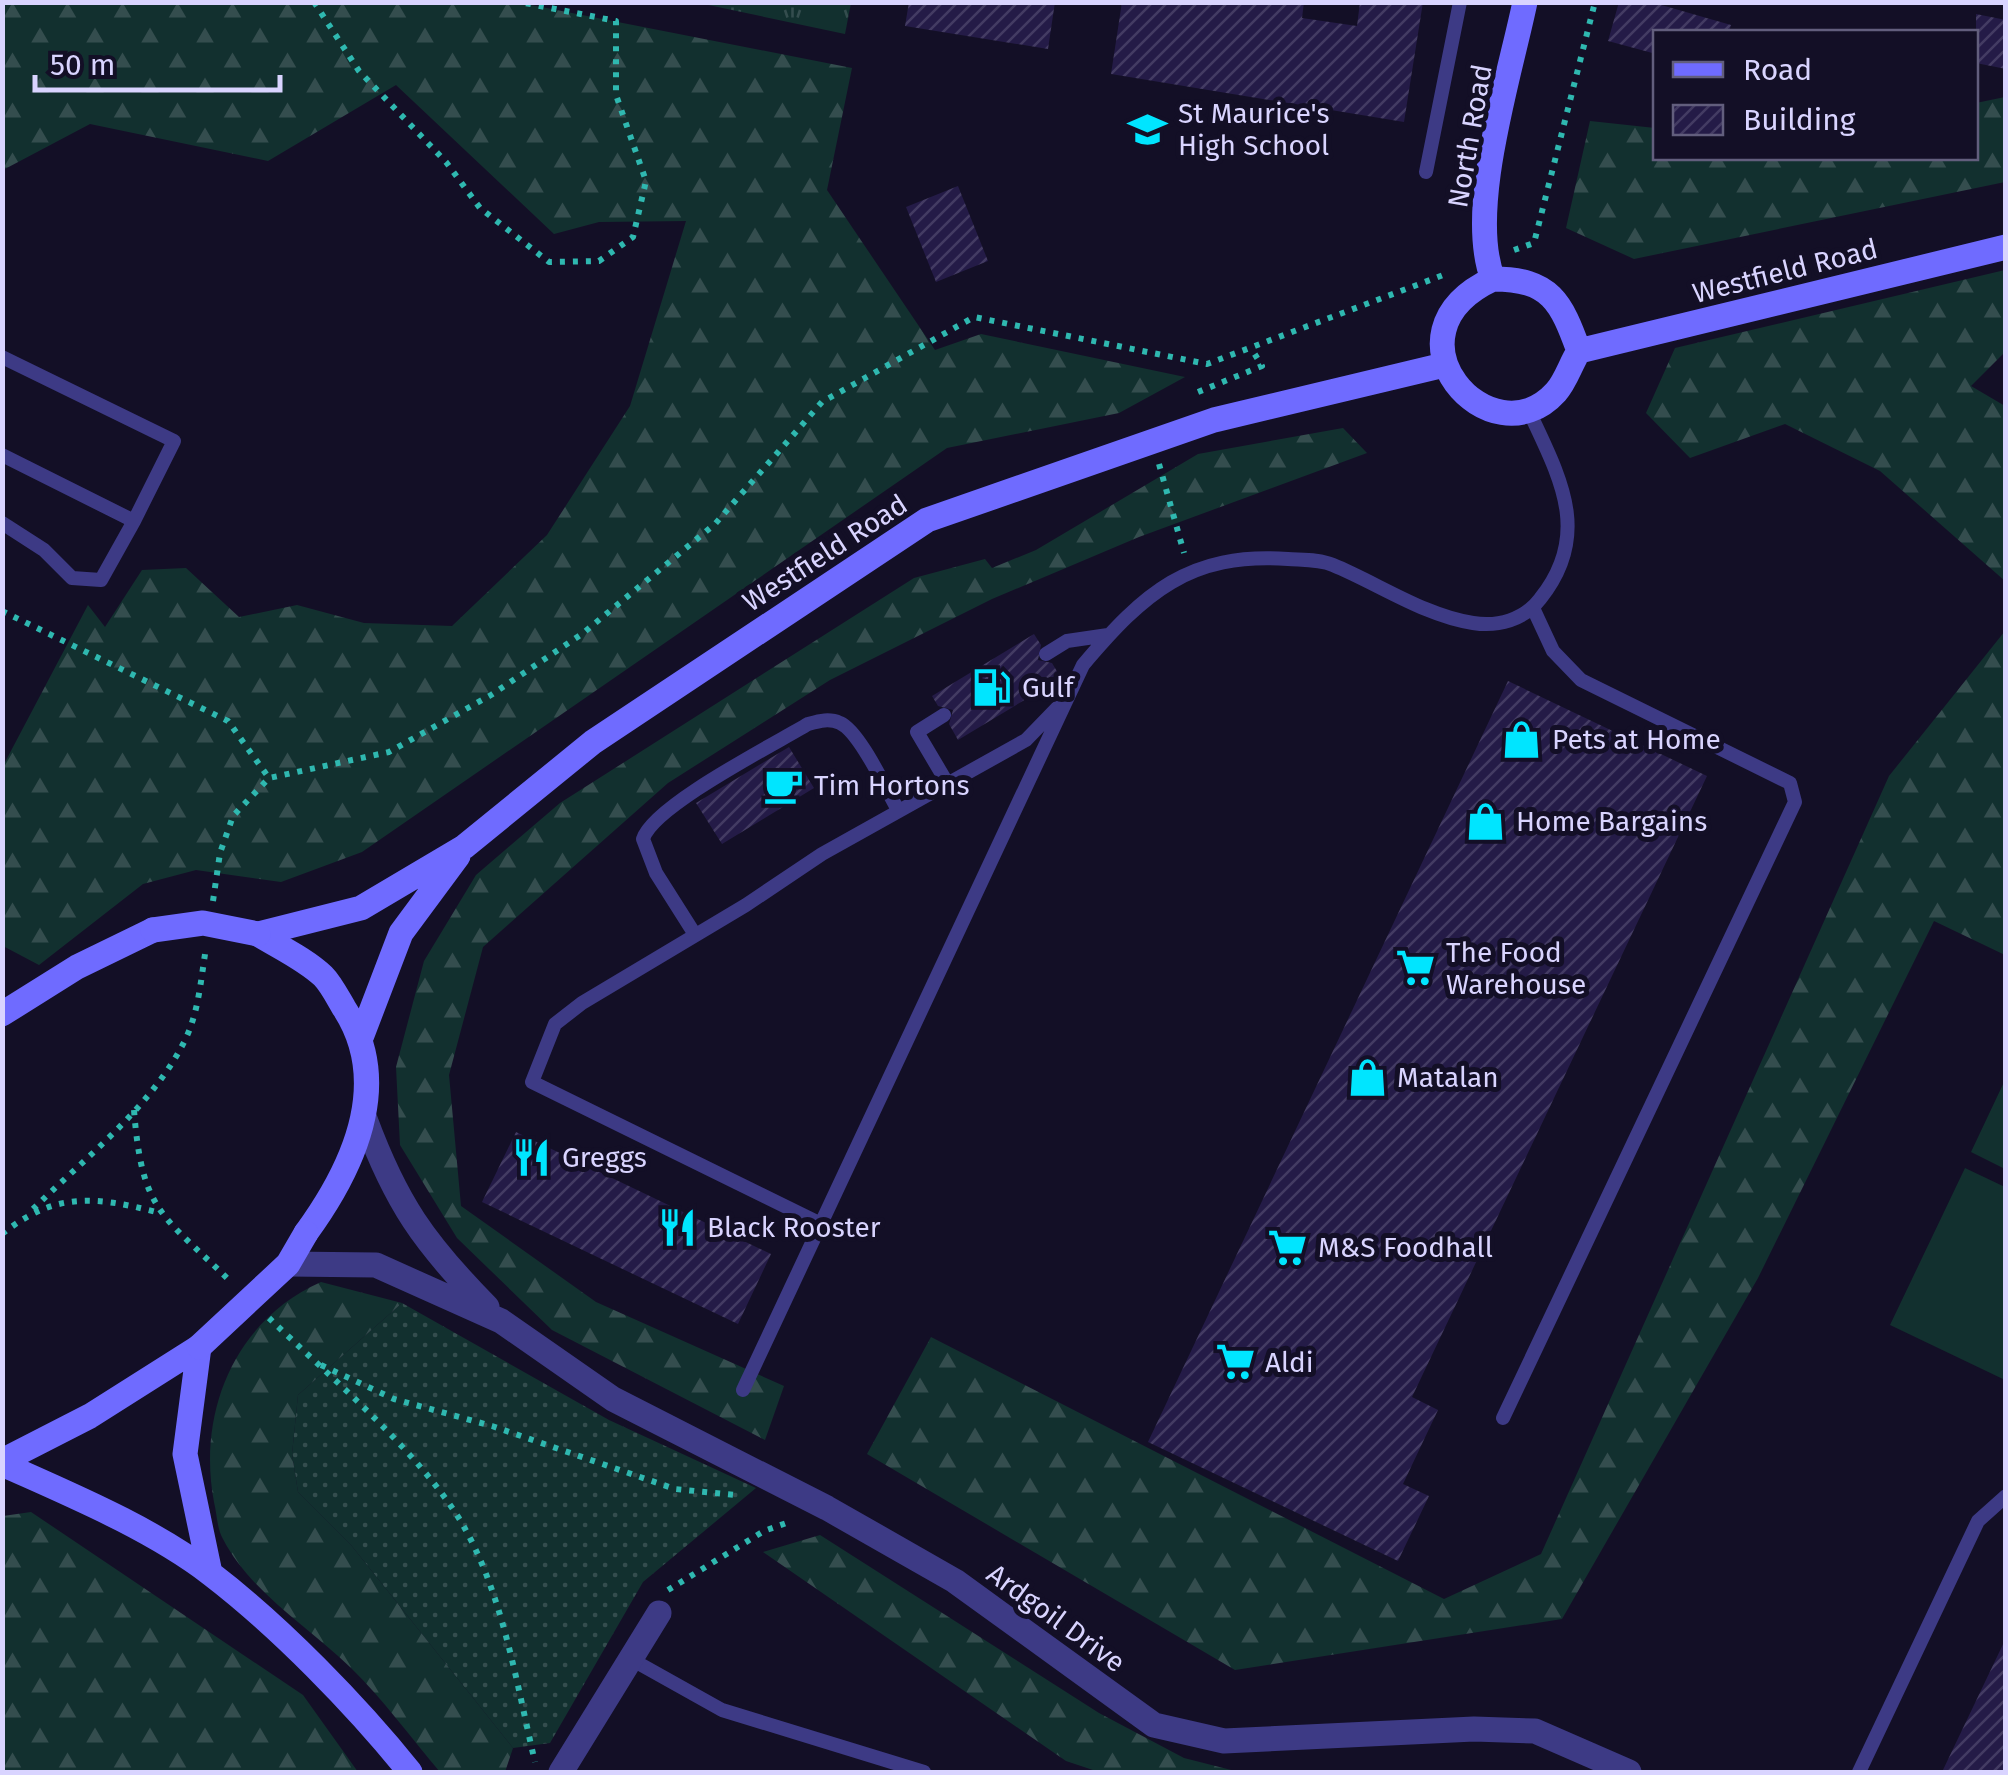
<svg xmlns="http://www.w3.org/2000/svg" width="2008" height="1775" font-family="'Fira Sans',sans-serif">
  <defs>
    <pattern id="grass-dots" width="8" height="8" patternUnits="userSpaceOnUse" patternTransform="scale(2.5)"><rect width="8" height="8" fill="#12302f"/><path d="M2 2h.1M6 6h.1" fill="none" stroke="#344d4e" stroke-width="1.8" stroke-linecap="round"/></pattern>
    <pattern id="forest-firs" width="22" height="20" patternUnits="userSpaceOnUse" patternTransform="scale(2.5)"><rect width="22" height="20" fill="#12302f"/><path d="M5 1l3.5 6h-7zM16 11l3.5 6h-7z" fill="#344d4e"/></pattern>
    <pattern id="park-tufts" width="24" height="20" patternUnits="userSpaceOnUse" patternTransform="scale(2.5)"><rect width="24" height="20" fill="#12302f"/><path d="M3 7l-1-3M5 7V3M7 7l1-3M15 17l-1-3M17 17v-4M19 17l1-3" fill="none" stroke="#344d4e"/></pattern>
    <pattern id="building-hatch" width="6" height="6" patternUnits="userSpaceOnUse" patternTransform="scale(2.5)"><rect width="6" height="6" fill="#241b47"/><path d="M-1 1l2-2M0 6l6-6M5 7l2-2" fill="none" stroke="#433b63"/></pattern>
  </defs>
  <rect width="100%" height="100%" fill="#130f26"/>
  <path fill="url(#grass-dots)" d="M402 1303 609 1420 756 1488 643 1582 550 1743 513 1748 351 1545 298 1492 292 1454 298 1395Z"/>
  <path fill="url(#forest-firs)" d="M3 2 521 3 852 68 827 190 935 350 981 334 1185 377 1119 413 947 448 362 852 281 882 196 870 143 884 39 965 3 946V766L88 605 105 627 142 570 186 568 239 617 297 605 364 623 452 626 547 535 630 406 686 221 599 222 554 234 396 85 268 161 90 124 3 170Z
    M2005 97V182L1634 259 1566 228 1590 121 1655 128 1656 158H1976V103Z
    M2005 270V352L1971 386 2005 406V581L1880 471 1785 424 1690 458 1646 413 1675 348Z
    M1343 428 1367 453 1139 537 992 599 830 680 668 783 483 947 449 1075 461 1206 596 1302 784 1386 765 1440 552 1330 457 1238 400 1145 396 1067 424 961 476 875 560 803 914 578 985 559 992 568 1036 550 1198 454Z
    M2005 631V955L1934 921 1758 1278 1562 1619 1235 1670 867 1454 931 1337 1444 1599 1541 1554 1889 776Z
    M321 1282 402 1303 298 1395 292 1454 298 1492 351 1545 513 1748 505 1772H440C411 1738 383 1699 351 1668 309 1627 251 1593 223 1539 217 1529 217 1514 214 1502 197 1412 235 1320 321 1282Z
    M31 1512 303 1695 358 1772H3V1516Z
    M820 1535 1099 1713 1184 1758 1239 1772H1099L1066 1761 763 1552Z"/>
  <path fill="url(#park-tufts)" d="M699 3H851L845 34Z"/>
  <path fill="#12302f" d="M2005 1080 2006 1169H2005L1971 1152Z
    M1965 1168 2005 1187V1380L1890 1325Z"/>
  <path fill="url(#building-hatch)" d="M909 2H1055L1048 49 905 26Z
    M1122 2H1304L1302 18 1357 26 1360 2H1423L1404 122 1111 74Z
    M1619 2H1651L1731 25 1729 32H1656V54L1608 41Z
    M1976 14 2006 20V69L1976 63Z
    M958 186 988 261 936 282 906 207Z
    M1034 634 1041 645 1038 660 1052 663 1061 678 958 740 949 724 953 710 938 706 932 696Z
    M1508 681 1707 776 1412 1397 1438 1410 1403 1484 1429 1496 1398 1561 1148 1442Z
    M789 747 814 788 722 844 696 803Z
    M516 1132 771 1254 738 1324 482 1202Z
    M2006 1638V1772H1942Z"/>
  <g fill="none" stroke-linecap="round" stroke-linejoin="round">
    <path stroke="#2fb8b0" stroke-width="6" stroke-dasharray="5 8" stroke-linecap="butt" d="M314 2 359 71 446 162 480 208 549 262 599 261 633 237 646 181 616 95V21L520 2
      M1514 250 1534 243 1595 2
      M1198 392 1262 366 1251 348
      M1159 464 1184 553
      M2 611 228 721 269 778
      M213 901 220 853 233 816 269 778 389 752 491 695 582 634 715 524 822 402 974 317 1207 364 1446 274
      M134 1110C142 1213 162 1214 231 1282
      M33 1209C85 1158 154 1105 186 1038 199 1010 201 978 206 948
      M2 1234C55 1192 94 1196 156 1212
      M269 1318C329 1376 417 1450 460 1520 503 1592 516 1682 535 1762
      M321 1365 394 1399 492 1426 675 1489 736 1495
      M668 1590 764 1531 792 1521"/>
    <path stroke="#3d3a85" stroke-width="14" d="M1426 172 1460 2
      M2 357 174 441 134 521 2 455
      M2 523 44 550 72 578 101 580 134 521
      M1046 654 1067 641 1108 635
      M944 715 917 732 946 781
      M694 933 656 873 643 839C653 806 773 745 808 724 819 721 829 718 840 723 859 731 886 789 898 810
      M819 1223 532 1082 555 1024 582 1003 746 905 822 854 1026 740 1057 708
      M743 1390 1083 665C1144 593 1189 552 1288 559 1302 560 1319 559 1333 565 1377 583 1425 616 1473 623 1498 627 1524 620 1540 599 1593 533 1559 476 1528 409
      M1503 1418 1795 802 1790 783 1581 680 1553 651 1533 608
      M629 1658 722 1710 924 1772
      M1859 1772 1978 1521 2006 1496"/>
    <path stroke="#3d3a85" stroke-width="25" d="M365 1119C396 1203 424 1243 487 1307
      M288 1264 376 1265 501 1321 613 1399 827 1508 955 1581 1154 1725 1224 1741 1474 1729 1535 1731 1629 1772
      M561 1772 659 1613"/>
    <path stroke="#6f6bff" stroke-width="25" d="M1493 279C1551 279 1561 302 1579 351 1571 363 1566 381 1556 392 1491 464 1375 334 1493 279Z
      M1493 279C1466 211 1510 75 1525 2
      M1579 351 2006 247
      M258 934 361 908 464 847 593 742 927 520 1214 420 1444 365
      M258 934C279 947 305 959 323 976 331 984 338 998 344 1008 393 1083 354 1167 306 1233
      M2 1014 77 967 153 930
      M362 1035 401 933 458 856
      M199 1347 185 1454 210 1573
      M2 1461 90 1416 199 1347
      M2 1464C71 1495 151 1528 211 1574 279 1626 356 1705 410 1772"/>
    <path stroke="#6f6bff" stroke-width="25" d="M153 930 203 923 258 934
      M199 1347 288 1264 306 1233"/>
  </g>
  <defs>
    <symbol id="school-bare" viewBox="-9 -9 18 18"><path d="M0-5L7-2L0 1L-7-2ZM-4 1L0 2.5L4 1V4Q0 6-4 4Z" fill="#00e5ff" stroke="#130f26" stroke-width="2.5" paint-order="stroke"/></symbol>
    <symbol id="fuel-bare" viewBox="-9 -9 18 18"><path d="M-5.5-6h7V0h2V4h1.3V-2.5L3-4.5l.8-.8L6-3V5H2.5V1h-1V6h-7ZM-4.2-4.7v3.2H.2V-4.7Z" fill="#00e5ff" stroke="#130f26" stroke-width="2.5" paint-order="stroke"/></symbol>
    <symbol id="shop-bare" viewBox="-9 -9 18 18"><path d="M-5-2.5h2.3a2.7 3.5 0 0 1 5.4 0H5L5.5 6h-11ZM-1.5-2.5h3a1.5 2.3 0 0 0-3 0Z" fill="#00e5ff" stroke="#130f26" stroke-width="2.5" paint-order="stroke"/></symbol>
    <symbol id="cafe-bare" viewBox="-9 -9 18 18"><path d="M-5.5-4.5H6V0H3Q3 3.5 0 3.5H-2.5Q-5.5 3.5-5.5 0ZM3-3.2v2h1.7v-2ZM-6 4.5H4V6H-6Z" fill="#00e5ff" stroke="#130f26" stroke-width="2.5" paint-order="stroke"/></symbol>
    <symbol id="supermarket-bare" viewBox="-9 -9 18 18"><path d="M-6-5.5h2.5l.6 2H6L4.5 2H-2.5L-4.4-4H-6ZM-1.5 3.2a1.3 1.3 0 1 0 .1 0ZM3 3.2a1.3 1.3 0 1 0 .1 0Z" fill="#00e5ff" stroke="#130f26" stroke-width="2.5" paint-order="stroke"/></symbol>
    <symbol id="restaurant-bare" viewBox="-9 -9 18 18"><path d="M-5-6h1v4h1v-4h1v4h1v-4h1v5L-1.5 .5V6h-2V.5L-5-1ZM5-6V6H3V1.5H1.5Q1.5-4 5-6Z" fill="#00e5ff" stroke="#130f26" stroke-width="2.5" paint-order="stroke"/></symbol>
  </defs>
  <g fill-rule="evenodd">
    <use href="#school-bare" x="1120" y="102" width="55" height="55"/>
    <use href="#fuel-bare" x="964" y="660" width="55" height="55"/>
    <use href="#shop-bare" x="1494" y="712" width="55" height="55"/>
    <use href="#cafe-bare" x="756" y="758" width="55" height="55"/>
    <use href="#shop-bare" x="1458" y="794" width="55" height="55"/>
    <use href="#supermarket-bare" x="1388" y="940" width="55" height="55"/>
    <use href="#shop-bare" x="1340" y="1050" width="55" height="55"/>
    <use href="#restaurant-bare" x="504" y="1130" width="55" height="55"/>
    <use href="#restaurant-bare" x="650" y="1200" width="55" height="55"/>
    <use href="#supermarket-bare" x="1260" y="1220" width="55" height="55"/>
    <use href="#supermarket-bare" x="1208" y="1334" width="55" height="55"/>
  </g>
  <g text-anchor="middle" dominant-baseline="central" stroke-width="10" stroke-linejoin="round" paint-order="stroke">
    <g font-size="28" fill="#d9d4ff" stroke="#130f26" text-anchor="start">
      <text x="1178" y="113">St Maurice's<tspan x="1178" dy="32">High School</tspan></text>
      <text x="1022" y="687">Gulf</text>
      <text x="1552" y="739">Pets at Home</text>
      <text x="814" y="785">Tim Hortons</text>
      <text x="1516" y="821">Home Bargains</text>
      <text x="1446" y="952">The Food<tspan x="1446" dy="32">Warehouse</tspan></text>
      <text x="1397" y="1077">Matalan</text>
      <text x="562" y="1157">Greggs</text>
      <text x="707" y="1227">Black Rooster</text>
      <text x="1318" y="1247">M&amp;S Foodhall</text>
      <text x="1265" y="1362">Aldi</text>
    </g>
    <g font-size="28" fill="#d9d4ff" stroke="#130f26">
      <text transform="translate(1470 136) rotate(-80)">North Road</text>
      <text transform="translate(1785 271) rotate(-14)">Westfield Road</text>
      <text transform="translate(825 553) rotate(-33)">Westfield Road</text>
      <text transform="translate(1056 1618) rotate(36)">Ardgoil Drive</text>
    </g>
  </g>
  <rect width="2008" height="1775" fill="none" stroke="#d9d4ff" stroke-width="10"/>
  <rect x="1653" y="30" width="325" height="130" fill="#130f26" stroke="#625e7d" stroke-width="2.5"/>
  <rect x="1673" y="62" width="50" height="15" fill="#6f6bff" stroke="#625e7d" stroke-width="2.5"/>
  <text x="1743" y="80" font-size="30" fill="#d9d4ff">Road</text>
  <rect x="1673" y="105" width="50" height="30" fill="url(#building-hatch)" stroke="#625e7d" stroke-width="2.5"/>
  <text x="1743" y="130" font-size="30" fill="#d9d4ff">Building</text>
  <path d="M35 75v15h245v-15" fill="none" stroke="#d9d4ff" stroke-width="5"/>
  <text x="50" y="75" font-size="30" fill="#d9d4ff" stroke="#130f26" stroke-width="8" paint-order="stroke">50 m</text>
</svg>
